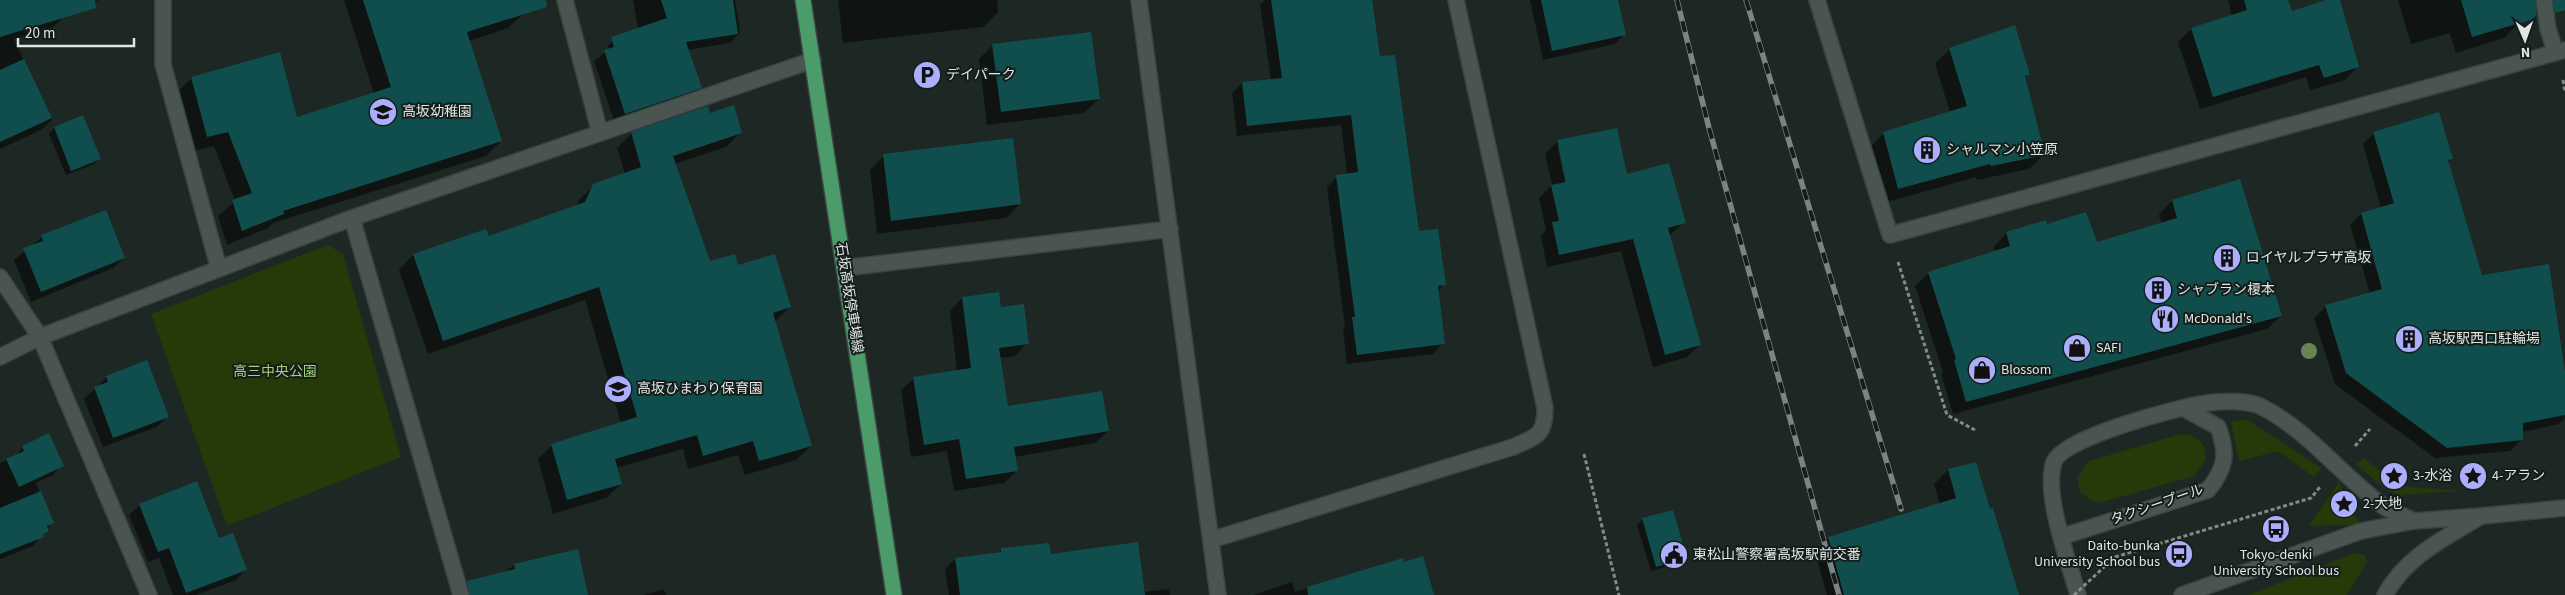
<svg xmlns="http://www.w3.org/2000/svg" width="2565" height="595" font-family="'Source Sans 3','Noto Sans JP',sans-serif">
  <rect width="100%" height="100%" fill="#1d2724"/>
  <path fill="#243b09" d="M328 245 343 254 401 457 227 526 151 314Z
    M2240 420H2248L2321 468 2314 477 2278 451 2239 461 2231 422Z
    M2181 434 2190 435 2200 441 2205 448 2206 459 2194 476 2103 502 2092 501 2080 492 2077 477 2089 461Z
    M2364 458 2398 486 2461 491 2397 495 2383 487 2356 464Z
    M2339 482 2358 522 2355 525 2309 526Z
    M2354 553 2364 554 2367 562 2347 595H2249Z"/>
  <path fill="#0007" fill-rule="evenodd" d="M0 0H100L61 11 63 17 53 27 14 39 52 120 41 130 0 149Z
    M344 0H519L523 14 508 28 469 41 501 141 486 156 273 223 268 228 227 245 218 216 235 201 214 146 193 151 177 92 192 78 296 119 374 94Z
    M633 0H735L740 33 730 43 687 50 700 88 691 98 615 124 594 61 609 49 608 46 618 36 638 29Z
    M838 0H997L998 12 983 27 843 43Z
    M1265 0H1371L1378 58 1418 232 1444 285 1437 292 1443 343 1433 354 1347 364 1343 329 1345 327 1327 187 1337 177 1347 175 1341 125 1237 136 1232 93 1242 83 1271 80 1260 5Z
    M1530 0H1617L1624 35 1615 44 1543 60Z
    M2286 0 2291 13 2330 0H2338L2358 66 2345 80 2310 90 2306 77 2200 109 2178 42 2191 29 2232 16 2228 0Z
    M2398 0H2514L2520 22 2504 38 2456 53 2450 33 2411 44Z
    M993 45 1099 99 1084 113 987 125 979 59Z
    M1950 49 2028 75 2025 78 2043 155 2029 169 1977 180 1976 177 1884 203 1870 147 1884 133 1950 112 1935 63Z
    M710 114 740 133 726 147 674 164 709 263 737 266 790 307 774 322 811 446 796 460 745 475 738 455 688 469 683 449 616 468 621 484 606 498 553 514 538 459 552 445 621 423 585 300 428 354 399 270 413 255 485 230 488 238 576 207 579 200 594 185 625 174 617 148 632 133Z
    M82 117 99 158 94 164 66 175 49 134 54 128Z
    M2374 133 2451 159 2448 162 2481 277 2565 380V418L2559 424 2522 432V439L2510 451 2435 458 2335 384 2314 318 2325 307 2370 294 2350 225 2361 214 2381 208 2363 144Z
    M1558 141 1684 222 1669 236 1700 345 1687 357 1653 367 1621 251 1547 267 1541 236 1546 230 1539 198 1552 185 1545 154ZM1558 149H1560L1568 187 1566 188Z
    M884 156 1020 204 1006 218 877 234 870 170Z
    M2239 181 2281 316 2267 329 1953 414 1941 374 1943 372 1915 286 1929 273 1995 252 1994 246 2007 233 2096 244 2162 224 2159 214 2172 201Z
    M42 237 124 258 113 268 31 302 14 260Z
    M998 293 1000 309 1027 343 1015 356 999 358 1007 408 1108 431 1095 443 1014 457 1017 471 1004 483 954 491 947 451 911 457 901 390 914 378 957 371 950 311 962 298Z
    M107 377 167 417 157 427 103 447 84 399Z
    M23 447 62 465 53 475 36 483 52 523 33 546 0 559V463L14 457Z
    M1975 463 2017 595H1827L1815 552 1828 538 1940 505 1934 484 1948 470Z
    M140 505 218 540 246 570 236 580 196 595H173L159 558 148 562 129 515Z
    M1643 519 1686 558 1680 563 1651 571 1637 525Z
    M1001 550 1050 555 1143 592 1169 589 1170 595H949L945 569 955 559 997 554Z
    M1402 560 1432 595H1253L1292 582 1295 592Z
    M514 565 587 595H478Z
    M664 589 666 595H643Z"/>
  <path fill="#104e4e" d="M0 0H95L96 8 0 37Z
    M363 0H546L547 7 467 32 502 141 283 211 284 214 242 231 232 200 252 193 228 132 207 137 191 77 280 52 297 117 391 87Z
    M661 0H733L738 34 686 42 702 88 625 114 604 50 614 47 611 37 667 18Z
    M1271 0H1372L1380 56 1395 55 1419 231 1438 229 1446 285 1438 286 1445 344 1357 355 1352 317H1355L1336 175 1358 172 1351 115 1247 126 1242 82 1282 78Z
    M1541 0H1618L1626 35 1552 51Z
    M2244 0H2288L2292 11 2326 0H2340L2359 67 2324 78 2319 65 2213 97 2191 28 2247 10Z
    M2461 0H2535L2537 18 2472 37Z
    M2553 0H2565V10L2555 13Z
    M2015 25 2030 75 2025 76 2045 155 1991 166 1990 164 1898 189 1883 132 1967 106 1949 48Z
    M1091 32 1100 99 1001 112 992 44Z
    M24 59 52 118 0 142V70Z
    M734 105 742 133 673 156 710 261 735 254 738 265 775 254 791 307 773 313 812 446 759 461 753 441 703 456 697 435 615 459 622 484 567 500 551 444 637 417 599 287 443 341 413 254 486 229 489 236 585 202 593 184 641 167 631 132 708 106 710 113Z
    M2439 112 2453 159 2448 160 2482 275 2549 264 2565 372V415L2523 423V440L2447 448 2346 373 2325 305 2382 289 2361 213 2394 203 2373 132Z
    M83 115 101 159 71 171 54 127Z
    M1617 128 1627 174 1669 163 1686 223 1668 228 1701 345 1665 355 1633 239 1559 255 1552 222 1559 221 1551 185 1566 182 1557 140Z
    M1013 138 1021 204 891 221 883 154Z
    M2240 179 2282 316 1966 402 1954 360 1956 359 1928 272 2010 246 2006 232 2046 220 2047 224 2086 212 2097 242 2177 218 2172 200Z
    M106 210 125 258 41 292 23 248 43 241 41 235Z
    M999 292 1001 307 1024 304 1029 344 999 348 1008 406 1102 391 1109 431 1014 447 1018 471 966 479 959 439 924 445 913 377 971 368 962 297Z
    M147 360 169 417 113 438 94 387 108 382 106 376Z
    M49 433 64 466 19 487 6 459 24 451 22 446Z
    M1976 462 1990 509 1993 508 2019 595H1844L1828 537 1956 498 1948 469Z
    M197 481 219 538 233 533 247 570 186 593 169 548 158 552 139 504Z
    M41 491 54 523 47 526 49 531 43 534 44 537 0 554V508Z
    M1673 510 1687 558 1656 567 1642 518Z
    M1138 542 1145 595H960L955 558 1001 552V548L1049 543 1051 554Z
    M578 549 588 595H470L467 581 515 569 514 564Z
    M1423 556 1434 595H1308L1307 587 1403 558 1404 562Z"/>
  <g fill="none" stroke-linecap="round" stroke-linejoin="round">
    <defs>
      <path id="minor" d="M163 0V64L219 269
        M565 0 600 133
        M1139 0 1218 595
        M1817 0 1890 235 2565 50
        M2544 0 2548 29 2555 51
        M352 218 461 595
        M844 268 1170 229
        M0 277 40 337 149 595
        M0 357 40 337 352 218 813 60
        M2481 516 2565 508
        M2061 537 2208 490C2226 468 2228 454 2218 427L2183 408
        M1211 540 1513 447C1537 436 1545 436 1545 408L1456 0
        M2078 595C2069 562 2043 494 2054 462 2063 437 2180 407 2207 403 2222 401 2246 400 2260 406 2308 430 2341 475 2383 506 2392 512 2404 516 2414 521
        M2182 595 2361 531 2414 521 2481 516C2445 538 2405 557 2385 595"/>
      <path id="major" d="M803 0 894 595"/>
    </defs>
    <use href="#minor" stroke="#3b4341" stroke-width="18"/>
    <use href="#major" stroke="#3b4341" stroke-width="18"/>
    <path stroke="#838b89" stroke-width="3" stroke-dasharray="4 2.5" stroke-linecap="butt" d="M2563 80 2565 92
      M1898 262 1947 415 1975 430
      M2355 446 2370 429
      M1584 454 1619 595
      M2115 557 2311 498 2320 487"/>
    <use href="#minor" stroke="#4a5551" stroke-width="15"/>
    <use href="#major" stroke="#4c9c6b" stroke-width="15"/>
    <defs>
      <path id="rail" d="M1677 0 1709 128 1839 595
        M1746 0 1901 509"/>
    </defs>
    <use href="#rail" stroke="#7b8482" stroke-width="5.5"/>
    <use href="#rail" stroke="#141d1a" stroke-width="4" stroke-dasharray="11" stroke-linecap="butt"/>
    <path stroke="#838b89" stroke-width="3" stroke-dasharray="4 2.5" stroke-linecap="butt" d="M2074 595 2115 557"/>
  </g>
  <circle fill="#678552" cx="2309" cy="351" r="8"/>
  <defs>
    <symbol id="parking-disc" viewBox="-11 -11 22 22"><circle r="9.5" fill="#abaffb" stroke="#141d1a"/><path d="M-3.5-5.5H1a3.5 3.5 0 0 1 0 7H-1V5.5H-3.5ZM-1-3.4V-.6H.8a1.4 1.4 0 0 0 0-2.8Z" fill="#111"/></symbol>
    <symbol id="school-disc" viewBox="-11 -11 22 22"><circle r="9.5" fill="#abaffb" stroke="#141d1a"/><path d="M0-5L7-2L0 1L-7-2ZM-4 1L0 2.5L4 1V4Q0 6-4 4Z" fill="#111"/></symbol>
    <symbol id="building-disc" viewBox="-11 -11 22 22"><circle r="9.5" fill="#abaffb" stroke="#141d1a"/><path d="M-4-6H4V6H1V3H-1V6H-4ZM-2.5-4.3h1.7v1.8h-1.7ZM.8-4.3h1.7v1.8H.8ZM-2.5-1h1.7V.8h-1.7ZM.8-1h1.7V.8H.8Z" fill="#111"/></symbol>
    <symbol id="restaurant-disc" viewBox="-11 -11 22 22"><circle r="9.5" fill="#abaffb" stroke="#141d1a"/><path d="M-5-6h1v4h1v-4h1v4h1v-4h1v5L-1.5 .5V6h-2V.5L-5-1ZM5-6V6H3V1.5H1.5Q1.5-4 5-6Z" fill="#111"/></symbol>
    <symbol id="shop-disc" viewBox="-11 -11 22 22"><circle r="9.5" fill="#abaffb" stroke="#141d1a"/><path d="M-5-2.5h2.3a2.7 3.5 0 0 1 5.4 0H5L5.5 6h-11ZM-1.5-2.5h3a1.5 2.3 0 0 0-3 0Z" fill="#111"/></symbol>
    <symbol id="sight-disc" viewBox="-11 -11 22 22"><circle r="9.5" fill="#abaffb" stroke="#141d1a"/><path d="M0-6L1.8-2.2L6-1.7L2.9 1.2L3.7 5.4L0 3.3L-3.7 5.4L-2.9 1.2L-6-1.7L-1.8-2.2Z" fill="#111"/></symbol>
    <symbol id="bus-disc" viewBox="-11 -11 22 22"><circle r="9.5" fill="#abaffb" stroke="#141d1a"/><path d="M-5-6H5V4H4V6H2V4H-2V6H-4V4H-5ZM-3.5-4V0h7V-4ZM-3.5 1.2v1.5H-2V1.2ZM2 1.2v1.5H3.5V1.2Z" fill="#111"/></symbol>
    <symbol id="civic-disc" viewBox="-11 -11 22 22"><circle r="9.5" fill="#abaffb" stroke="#141d1a"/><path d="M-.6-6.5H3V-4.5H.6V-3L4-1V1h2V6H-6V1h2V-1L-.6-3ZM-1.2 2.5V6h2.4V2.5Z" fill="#111"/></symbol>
  </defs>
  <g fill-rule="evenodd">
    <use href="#parking-disc" x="911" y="59" width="32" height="32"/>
    <use href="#school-disc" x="367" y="96" width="32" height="32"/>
    <use href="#building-disc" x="1911" y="134" width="32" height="32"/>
    <use href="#building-disc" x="2211" y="242" width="32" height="32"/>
    <use href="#building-disc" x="2142" y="274" width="32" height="32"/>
    <use href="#restaurant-disc" x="2149" y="303" width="32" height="32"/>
    <use href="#building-disc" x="2393" y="323" width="32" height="32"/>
    <use href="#shop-disc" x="2061" y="332" width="32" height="32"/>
    <use href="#shop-disc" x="1966" y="354" width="32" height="32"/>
    <use href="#school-disc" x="602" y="373" width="32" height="32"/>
    <use href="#sight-disc" x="2378" y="460" width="32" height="32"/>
    <use href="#sight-disc" x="2457" y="460" width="32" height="32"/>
    <use href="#sight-disc" x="2328" y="488" width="32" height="32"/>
    <use href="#bus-disc" x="2260" y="513" width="32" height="32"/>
    <use href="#bus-disc" x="2163" y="538" width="32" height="32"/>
    <use href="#civic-disc" x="1658" y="539" width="32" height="32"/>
  </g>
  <g text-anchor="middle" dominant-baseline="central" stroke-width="4" stroke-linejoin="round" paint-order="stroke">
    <g font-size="14" fill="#dfe6e4" stroke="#141d1a" text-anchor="start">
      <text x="946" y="75">デイパーク</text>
      <text x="402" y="112">高坂幼稚園</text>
      <text x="1946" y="150">シャルマン小笠原</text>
      <text x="2246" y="258">ロイヤルプラザ高坂</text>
      <text x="2177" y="290">シャブラン榎本</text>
      <text x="2184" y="319">McDonald's</text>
      <text x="2428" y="339">高坂駅西口駐輪場</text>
      <text x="2096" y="348">SAFI</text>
      <text x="2001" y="370">Blossom</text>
      <text x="637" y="389">高坂ひまわり保育園</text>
      <text x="2413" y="476">3-水浴</text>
      <text x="2492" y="476">4-アラン</text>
      <text x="2363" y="504">2-大地</text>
      <text x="2160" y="546" text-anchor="end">Daito-bunka<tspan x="2160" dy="16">University School bus</tspan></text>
      <text x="1693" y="555">東松山警察署高坂駅前交番</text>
      <text x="2276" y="555" text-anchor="middle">Tokyo-denki<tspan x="2276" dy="16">University School bus</tspan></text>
    </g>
    <g font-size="14" fill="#dfe6e4" stroke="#141d1a">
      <text transform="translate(849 298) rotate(81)">石坂高坂停車場線</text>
      <text transform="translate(2157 505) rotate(-19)">タクシープール</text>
    </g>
    <g font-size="14" fill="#a3d277" stroke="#141d1a">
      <text x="275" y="372">高三中央公園</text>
    </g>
  </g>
  <g transform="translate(2525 40) rotate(178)" stroke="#141d1a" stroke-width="4" paint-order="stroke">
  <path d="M0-4L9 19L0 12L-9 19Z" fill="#dfe6e4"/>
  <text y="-8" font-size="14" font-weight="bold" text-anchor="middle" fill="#dfe6e4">N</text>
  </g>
  <path d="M18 38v8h116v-8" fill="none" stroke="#dfe6e4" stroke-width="2.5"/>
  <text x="25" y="38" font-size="15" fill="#dfe6e4" stroke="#141d1a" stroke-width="4" paint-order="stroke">20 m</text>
</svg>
